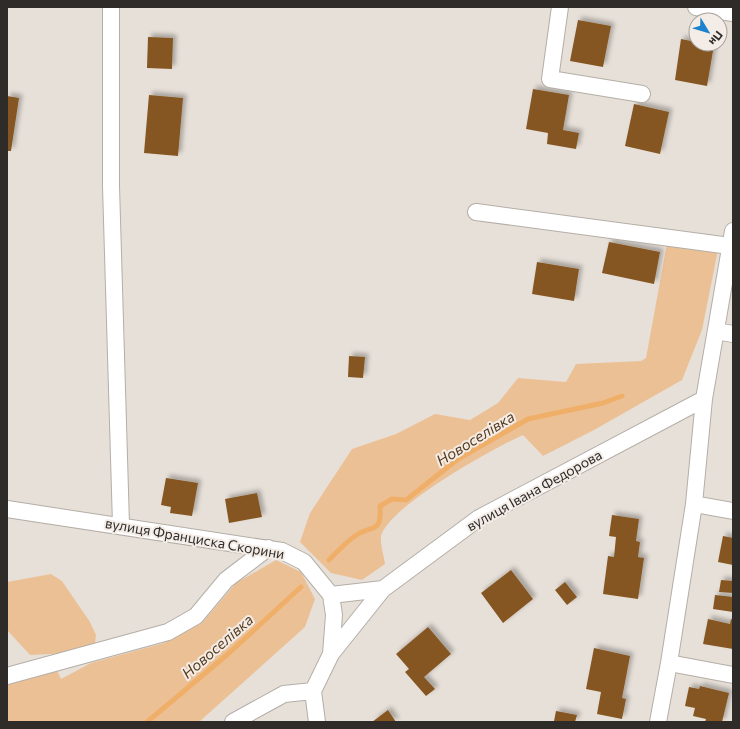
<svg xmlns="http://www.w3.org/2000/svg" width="740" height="729" font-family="Commissioner,sans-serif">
  <defs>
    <filter id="shadow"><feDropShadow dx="3.5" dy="-3.5" stdDeviation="2" flood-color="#0004"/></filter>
  </defs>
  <rect width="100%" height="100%" fill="#e7e0d9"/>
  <path fill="#ecc095" d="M668 238 719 245 702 330 682 380 594 430 543 456 523 435C494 448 389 506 381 536 380 544 384 556 385 564L362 580 331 573 300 542 310 513 352 449 396 434 435 414 470 420 498 403 518 378 566 382 576 364 641 361 646 358Z
    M276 560 301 572 315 599 305 627 199 722H7V676L54 664 61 679 91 663 164 643 202 623 236 583Z
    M51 574 62 581 90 622 96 635 95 644 71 653 30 655 7 630V582Z"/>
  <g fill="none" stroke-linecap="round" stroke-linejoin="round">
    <path stroke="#efaf69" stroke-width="5" d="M329 560C337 552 346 542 355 536 372 524 382 535 380 506L392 499 406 500 458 459 528 419 603 403 622 396
      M147 722 228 654 301 587"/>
  </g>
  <path fill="#855720" filter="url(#shadow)" d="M578 20 611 26 603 67 570 61Z
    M148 37 173 38 172 69 147 68Z
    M681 39 696 42V44L714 45 707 86 675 80Z
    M533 89 569 95 563 130 579 133 576 149 547 144 548 133 526 129Z
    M149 95 183 98 178 156 144 153Z
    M7 96 19 98 11 151H7Z
    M634 104 669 112 660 154 625 146Z
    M609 242 660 252 654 284 602 273Z
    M537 262 579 269 574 301 532 294Z
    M349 356 365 357 363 378 348 377Z
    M166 478 198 483 192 516 170 513 171 507 161 505Z
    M257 493 262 517 229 523 225 499Z
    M612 515 639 519 636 541 640 542 638 557 644 558 638 599 603 594 608 556 614 557 616 537 609 536Z
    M723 536 733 538V565L718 562Z
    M511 570 533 599 503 623 481 593Z
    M721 580 733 581V593L719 592Z
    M565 582 577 597 567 605 555 590Z
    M715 595 733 597V612L713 609Z
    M708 619 730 624 731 619 733 620V649L703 644Z
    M428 627 451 654 424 677 435 689 426 696 405 672 409 669 396 654Z
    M594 648 630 656 622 698 626 699 622 719 597 714 601 692 586 689Z
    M700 686 729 693 722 722H705L706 719 693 716 695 708 685 706 689 687 699 689Z
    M388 710 396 722H372Z
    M556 711 577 715 575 722 554 721Z"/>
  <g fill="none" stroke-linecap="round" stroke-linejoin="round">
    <defs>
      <path id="minor" d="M111 7V186L121 525
        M560 7 550 79 642 94
        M696 7 733 13
        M476 212 730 246
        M716 331 733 334
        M694 504 733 511
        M7 509 282 551 304 562 331 595 334 615 331 654
        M331 595 383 589
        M669 663 733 675
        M7 676 168 632 196 616 226 580 268 548
        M233 722 284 694 313 691
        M317 722 313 691 331 654 383 589 479 518 704 399
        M658 722 669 663 694 504 704 399 733 231"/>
    </defs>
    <use href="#minor" stroke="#b4aea7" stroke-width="18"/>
    <use href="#minor" stroke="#fff" stroke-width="16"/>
  </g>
  <g text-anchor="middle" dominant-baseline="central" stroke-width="4" stroke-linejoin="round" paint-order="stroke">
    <g font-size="14" fill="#2e2b29" stroke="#f4ede7">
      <text transform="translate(534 490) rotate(-29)">вулиця Івана Федорова</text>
      <text transform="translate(195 538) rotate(10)">вулиця Франциска Скорини</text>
    </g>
    <g font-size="15" font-style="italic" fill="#563b1d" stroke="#f4ede7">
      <text transform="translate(475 438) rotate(-32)">Новоселівка</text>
      <text transform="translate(217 646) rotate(-41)">Новоселівка</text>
    </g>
  </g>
  <rect width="740" height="729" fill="none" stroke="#2e2b29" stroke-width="16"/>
  <g transform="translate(708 32) rotate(128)"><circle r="19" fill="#f4ede7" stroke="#a59f9b"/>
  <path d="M0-3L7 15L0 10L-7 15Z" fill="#1d82cd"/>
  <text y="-6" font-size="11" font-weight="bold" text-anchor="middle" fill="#2e2b29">Пн</text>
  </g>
</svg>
